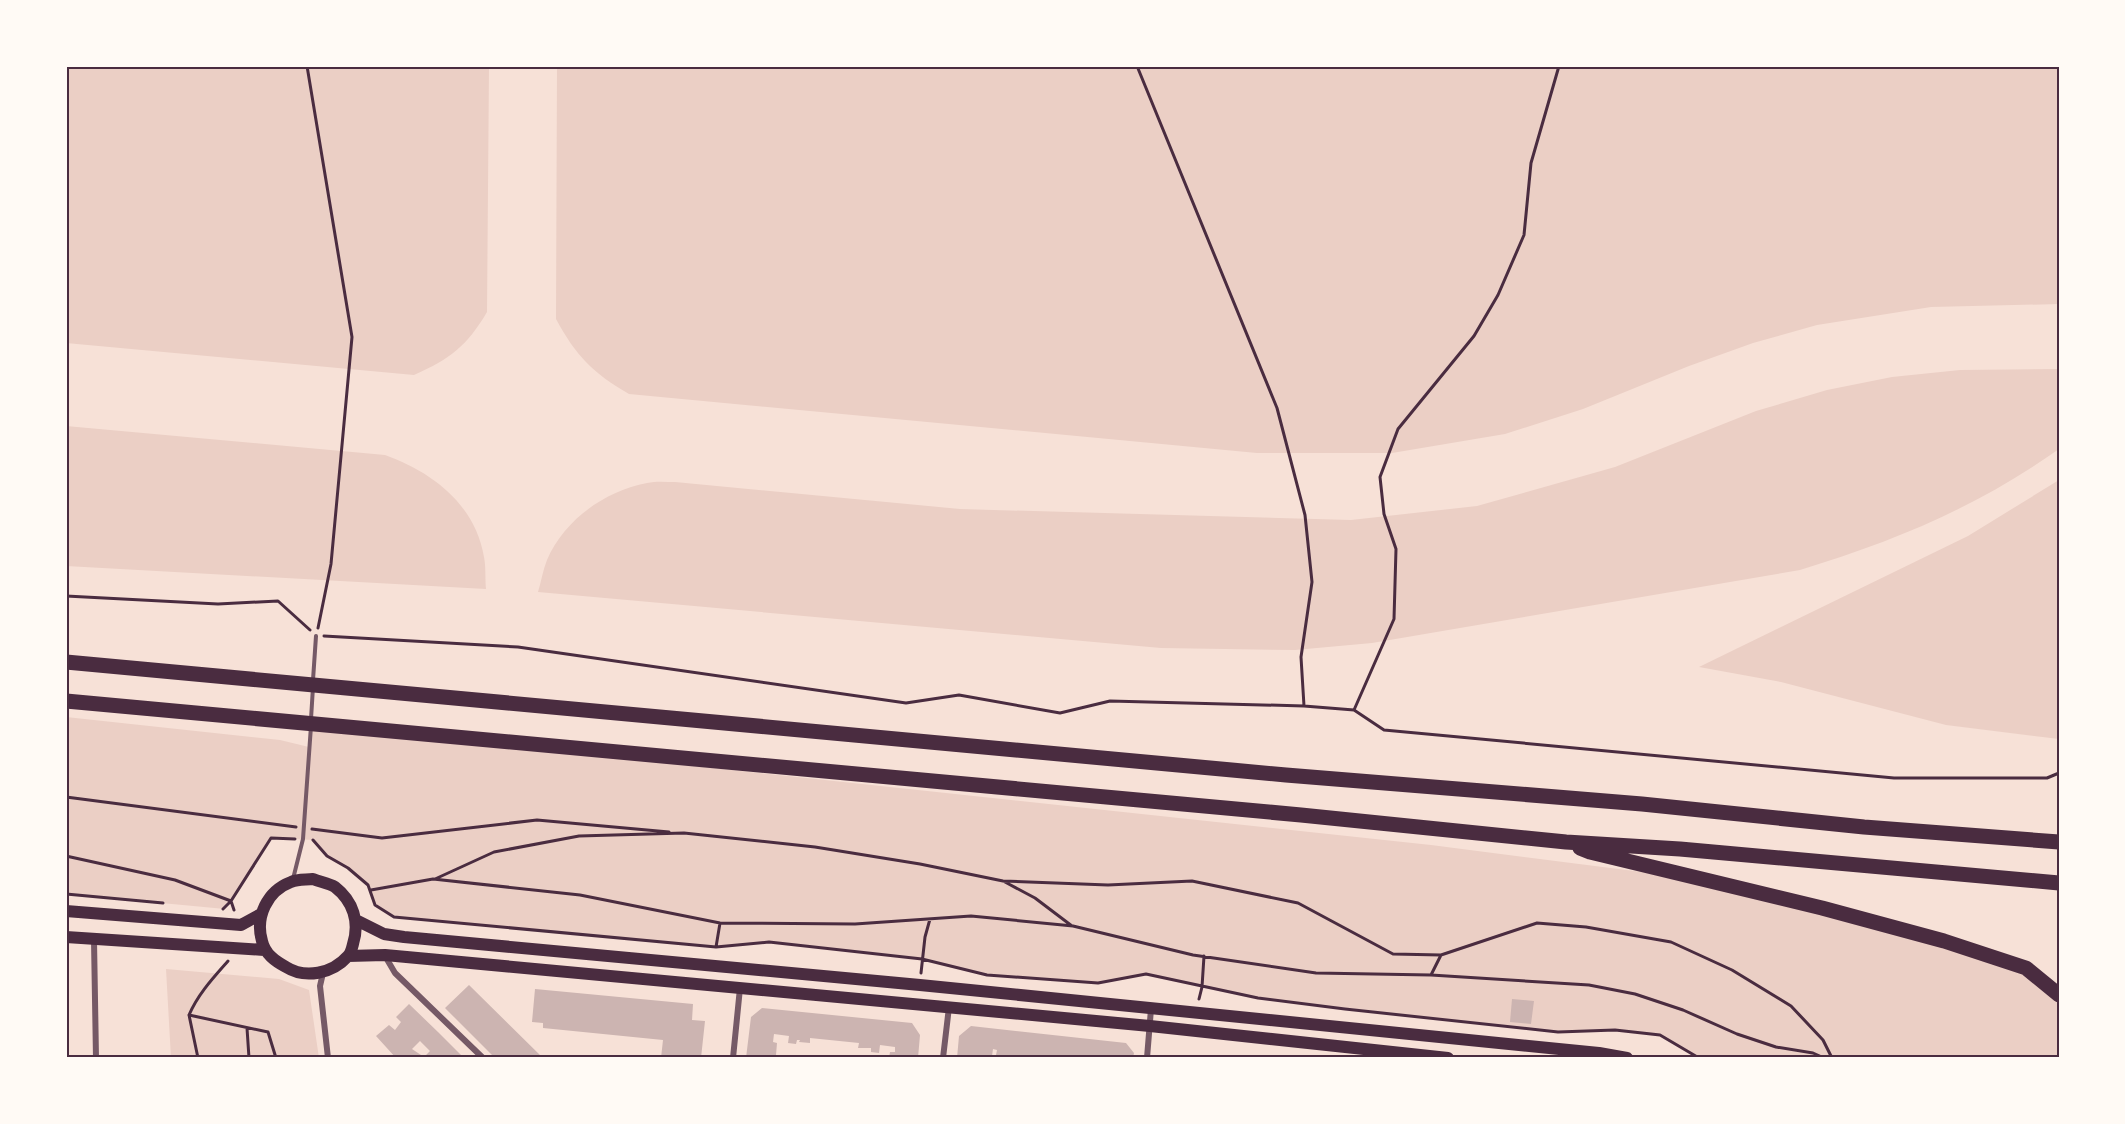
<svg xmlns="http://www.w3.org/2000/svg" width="2125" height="1124" font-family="Figtree,sans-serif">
  <rect width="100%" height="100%" fill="#f7e1d7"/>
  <path fill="#ebcfc5" d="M66 66H489L487 312C467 346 450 359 414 375L66 343Z
    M557 66H2059V304L1931 307 1817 325 1753 343 1689 366 1583 409 1505 434 1392 453H1257L629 394C593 373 576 356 556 319Z
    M2059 369V449C1977 507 1895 541 1800 570L1372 643 1295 650 1161 648 538 592C541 582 543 570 547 560 564 520 605 491 647 483 656 481 666 482 675 482L960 509 1351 520 1477 506 1615 467 1756 411 1827 390 1892 377 1960 370Z
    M66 426 385 455C432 472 475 504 484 557 486 567 485 578 486 589L66 566Z
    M2059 480V739L1946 725 1781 682 1699 667 1968 536Z
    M66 717 280 740 309 747 311 725 1431 845 1705 880 1984 952 2059 995V1058H1699L1660 1035 1615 1030 1558 1032 1258 998 1146 974 1098 983 987 975 922 959 769 942 716 947 394 917 375 905 368 885 348 868 327 856 314 840 271 838 225 909 66 894Z
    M166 969 279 979 309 990 319 1058H171Z"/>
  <path fill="#ccb4b1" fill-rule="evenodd" d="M469 985 543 1058H495L445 1008Z
    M535 989 693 1004 692 1020 705 1021 701 1058H661L663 1040 543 1028V1023L532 1022Z
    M1512 999 1534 1001 1531 1024 1510 1022Z
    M409 1004 438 1032 464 1058H396L376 1036 389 1025 395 1030 401 1022 396 1017ZM420 1041 430 1051 424 1057 412 1049Z
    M762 1008 912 1023 920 1035 918 1058H889L890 1052H895V1047L880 1045 879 1053 871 1052V1048H858L859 1043 810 1038V1043L799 1042 800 1040H797L796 1044 788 1043 789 1036 774 1034 773 1042 777 1043 776 1055H773L772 1058H746L751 1017Z
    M971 1026 1126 1043 1134 1053 1133 1058H1021L996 1055 997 1050 993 1049 992 1056 987 1055 986 1058H957L959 1036Z"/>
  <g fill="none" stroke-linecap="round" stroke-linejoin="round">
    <path stroke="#4a2c40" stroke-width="3" d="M307 66 352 337 331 564 318 628
      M1137 66 1277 408 1305 515 1312 582 1301 657 1304 706 1354 710
      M66 596 218 604 278 601 310 630
      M324 636 518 647 906 703 959 695 1060 713 1110 701 1304 706
      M1354 710 1384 730 1894 778H2047L2059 773
      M1354 710 1394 619 1396 549 1384 514 1380 477 1398 429 1474 336 1498 295 1524 235 1531 163 1559 66
      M66 797 296 827
      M312 829 382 838 537 820 669 832
      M313 840 327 856 348 868 368 885 375 905 394 917 716 947 769 942 922 959 987 975 1098 983 1146 974 1258 998 1345 1009 1558 1032 1615 1030 1660 1035 1699 1058
      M66 856 175 880 231 901 234 910
      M435 879 494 852 579 836 684 833 815 847 920 864 1003 881 1108 885 1192 881 1298 903 1393 954 1441 955 1537 923 1586 927 1671 942 1732 970 1791 1006 1823 1040 1832 1058
      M1005 882 1035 898 1072 926
      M371 890 433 879 580 895 720 923 855 924 971 916 1073 926 1193 955 1316 973 1431 975 1589 985 1635 994 1683 1010 1737 1034 1776 1047 1813 1053 1824 1058
      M66 894 163 903
      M223 909 231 901 271 838 295 839
      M716 947 720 923
      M921 973 925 937 930 919
      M1431 975 1441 955
      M1199 999 1202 987 1204 956
      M189 1015C198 994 213 978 228 961
      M247 1028 249 1058
      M198 1058 189 1015 268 1032 276 1058"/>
    <path stroke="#755966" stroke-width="4" d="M313 680 316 636
      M311 719 313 687
      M293 879 303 839 311 726"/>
    <path stroke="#755966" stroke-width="6" d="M94 940 96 1058
      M385 956 395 973 483 1058
      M323 973 320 986 328 1058
      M733 1058 740 988
      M943 1058 949 1007
      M1147 1058 1151 1009"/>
    <path stroke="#4a2c40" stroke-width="12" d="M313 879C320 882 329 883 335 887 353 901 360 922 353 944 352 948 351 953 348 956 332 974 305 979 286 967 275 961 265 954 262 941 255 917 267 891 291 882 298 879 306 880 313 879Z
      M66 911 241 925 261 914
      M356 920 384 934 404 937 920 985 1599 1053 1627 1058
      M66 937 264 950
      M348 956 385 955 1150 1026 1448 1058"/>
    <path stroke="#4a2c40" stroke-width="15" d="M66 662 1286 775 1642 804 1864 827 2059 842
      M66 701 1301 815 1566 842 1680 849 2059 883
      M1580 848 1590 852 1822 908 1944 941 2026 968 2059 995"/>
  </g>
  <rect width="2125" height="1124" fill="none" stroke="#fffaf5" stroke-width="135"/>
  <rect x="68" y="68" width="1990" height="988" fill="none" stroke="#4a2c40" stroke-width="2"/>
</svg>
